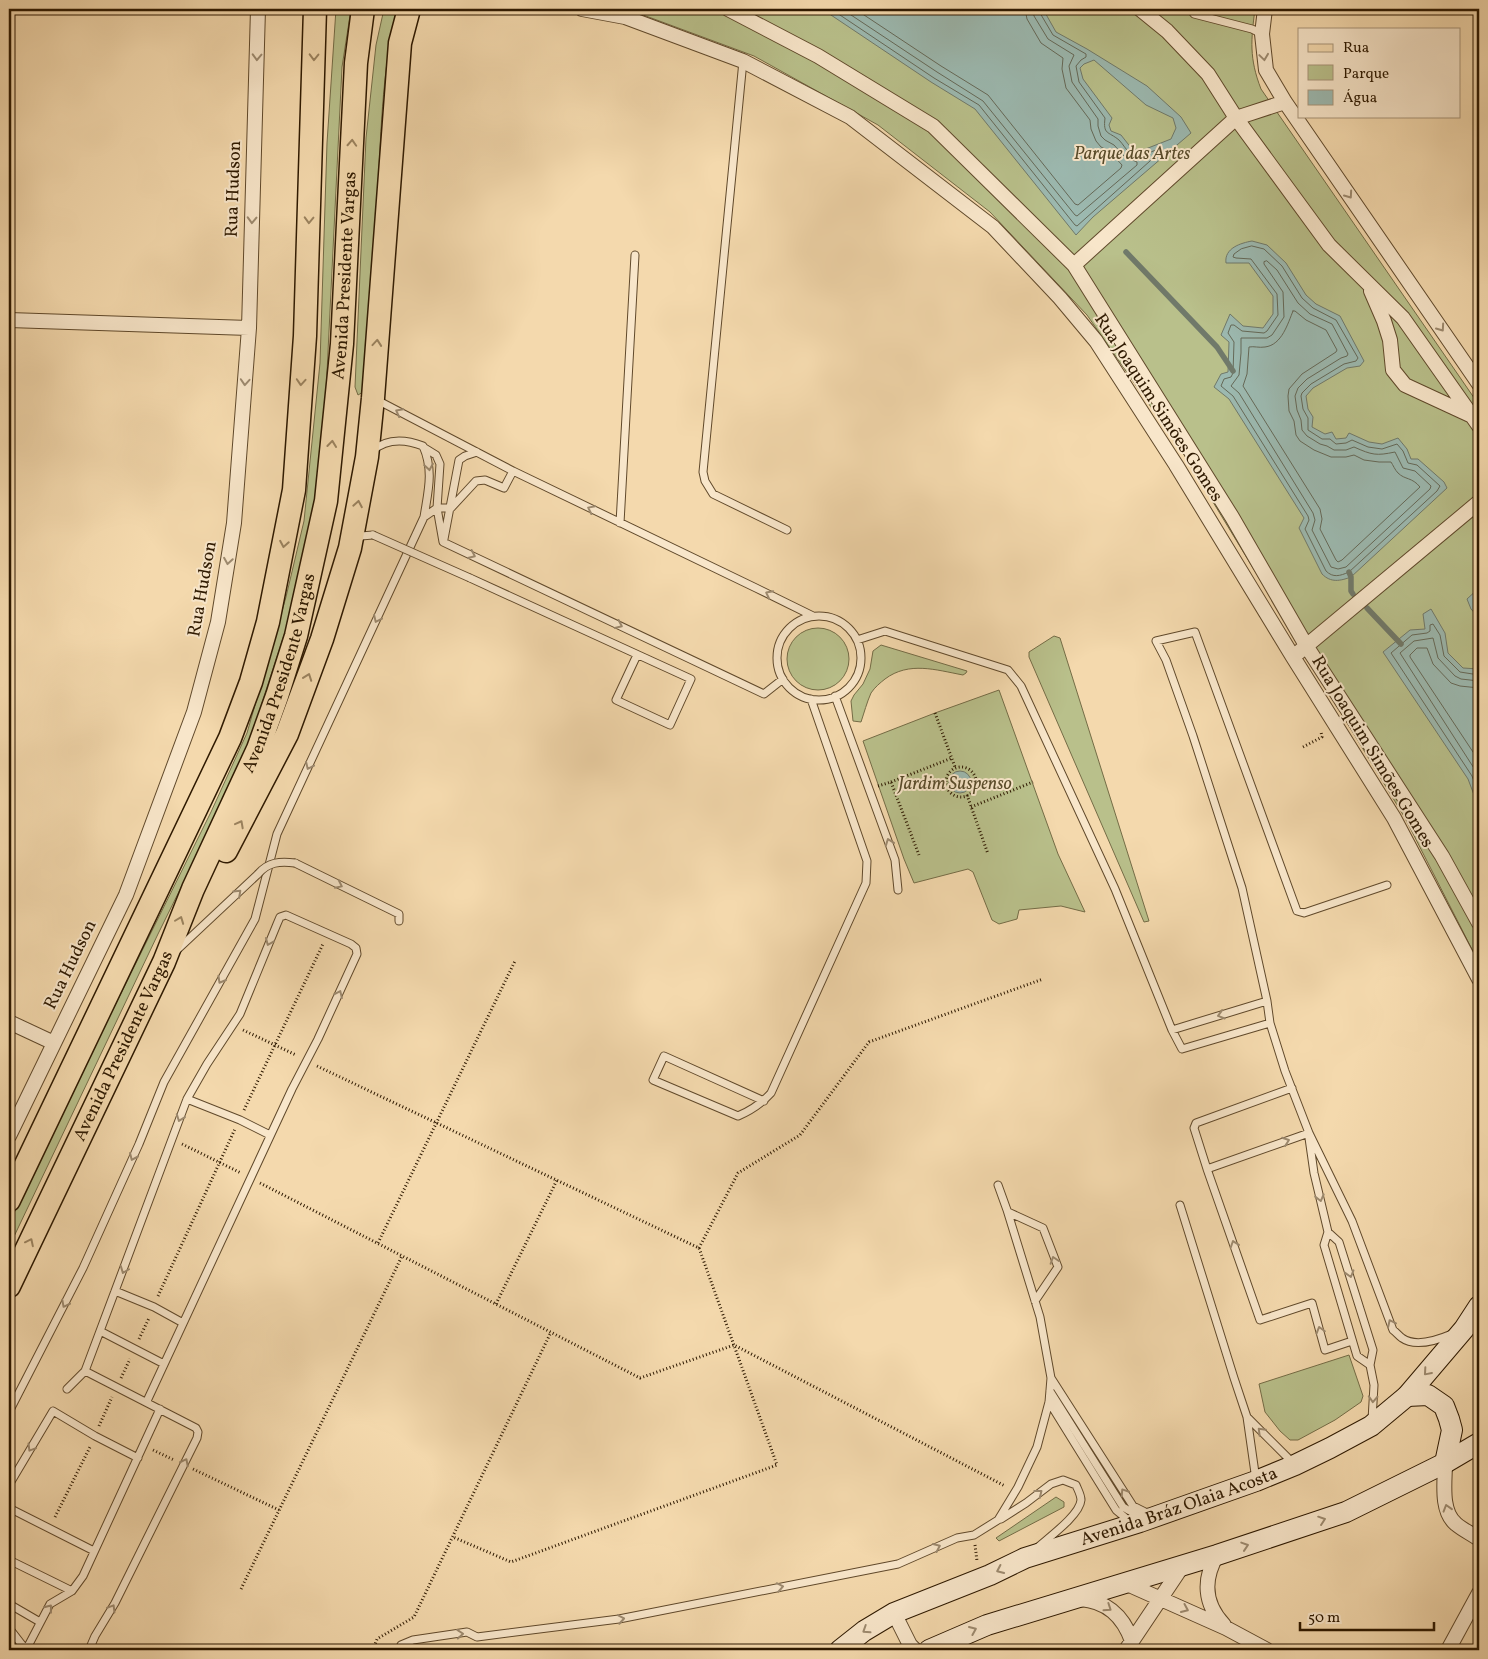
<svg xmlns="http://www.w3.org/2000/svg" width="1488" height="1659" font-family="Vollkorn,serif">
  <rect width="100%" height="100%" fill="#f4d9ad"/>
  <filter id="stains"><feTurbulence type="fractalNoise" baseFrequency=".004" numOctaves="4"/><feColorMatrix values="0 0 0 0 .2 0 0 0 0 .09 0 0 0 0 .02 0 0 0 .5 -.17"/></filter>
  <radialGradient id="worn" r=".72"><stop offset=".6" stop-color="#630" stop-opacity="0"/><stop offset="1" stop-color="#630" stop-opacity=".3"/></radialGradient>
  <path fill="#b9c08b" stroke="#746c46" d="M336 9H351L342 67 324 433 312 519 288 623 242 764 158 934 9 1247V1224L50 1136 211 812 247 733 286 597 304 521 320 363 327 143Z
    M384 9H397C381 73 381 140 377 206 374 268 368 330 363 392L358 395 355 387 366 138 376 45Z
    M627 9H1255C1251 40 1249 58 1261 89L1479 405V963L1405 818 1185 456 1087 315 990 212 878 125 754 56Z
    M787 659a31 31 0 1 1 62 0a31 31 0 1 1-62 0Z
    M1054 636 1060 638 1149 921 1144 922 1029 657V652Z
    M881 645 967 671 966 673 963 675C936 670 909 661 885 679 880 683 875 687 871 693 867 702 864 713 861 722L853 721 851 701 854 695 863 684 870 669 873 651Z
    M999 690 1058 854 1085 912 1061 906 1019 910 1017 919 999 924 992 920 973 872 968 869 914 883 904 859 863 741 935 713Z
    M1349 1355 1363 1396 1361 1402 1335 1420 1298 1440H1290L1280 1431 1265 1412 1259 1384Z
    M1056 1497 1064 1502V1507L999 1541 996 1538Z"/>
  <path fill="#9cb9b0" stroke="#70796a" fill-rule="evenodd" d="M822 9H1043L1056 32 1087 49 1147 86 1181 117 1191 133 1093 217 1076 235 975 109 931 82ZM1094 60 1146 105 1173 118 1176 128 1171 139 1143 150 1132 149 1121 135 1111 131 1109 125 1112 118 1083 79 1080 68 1084 64Z
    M1252 241 1267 245 1286 263 1306 295 1316 304 1340 316 1364 361 1360 366 1347 368 1313 388 1306 396 1308 409 1313 417 1312 427 1325 434 1332 432 1336 439 1346 438 1349 433 1369 442 1382 444 1398 438 1407 449 1411 459H1418L1444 482 1447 488 1351 577C1340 581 1331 583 1322 574L1299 528 1304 518 1229 399 1214 387 1221 374 1228 372 1229 342 1221 335 1230 314 1243 326 1263 328 1273 314V296L1249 263H1226C1224 248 1241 243 1252 241Z
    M1479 588V618L1471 609 1467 599Z
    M1431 609 1445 633 1448 653 1463 668 1479 669V808L1468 779 1383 652 1410 630 1425 629 1423 614Z
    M949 782a11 11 0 1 1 22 0a11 11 0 1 1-22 0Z"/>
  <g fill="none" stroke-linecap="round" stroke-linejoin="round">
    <path stroke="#656958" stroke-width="1" d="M831 9 934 78 979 105 1075 225 1077 226 1159 153 1156 150 1143 155 1130 153C1126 150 1123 144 1119 140 1108 131 1103 135 1105 118L1079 82 1076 66 1081 60 1086 57V54L1053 35 1040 13 1039 9
      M842 9 937 72 983 101 1075 215 1077 216 1137 165V162L1125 157 1114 145 1105 140 1101 136 1098 126V119L1072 82 1069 66 1074 55 1048 39 1034 16 1033 9
      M855 9 941 66 988 95 1075 204 1078 205 1121 168 1122 165 1109 151 1101 147 1096 141 1091 129 1090 120 1066 88 1062 69 1063 58 1041 43 1027 19 1025 9
      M1252 246 1264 249 1282 266 1302 298 1313 308 1336 320 1358 358 1356 361 1344 364 1311 384 1302 393 1301 396 1303 409 1308 418V430L1322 439H1330L1336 444 1346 443 1352 440 1368 447 1382 449 1397 444 1403 451 1408 463 1417 465 1440 486 1437 491 1349 572C1340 576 1333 578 1326 571L1305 529 1309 520 1308 516 1233 396 1221 386 1224 379 1231 377 1233 373 1234 342 1228 333 1231 325H1234L1242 331 1264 333 1267 331 1278 315 1277 294 1251 259 1236 258 1233 257 1234 254 1241 249Z
      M1267 261 1277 270 1298 303 1310 314 1332 324 1348 354 1347 356 1341 358 1307 379 1298 388 1295 396 1297 410 1301 420 1302 430 1307 436 1320 444 1327 446 1334 450H1346L1354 447C1372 455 1376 456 1395 452L1403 468 1415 471 1431 486 1430 489 1346 567 1338 569 1331 567 1312 530 1315 520 1313 513 1239 393 1231 386 1239 375 1241 353V338H1267L1272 335 1284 317 1283 292 1264 264V262Z
      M1293 311H1295L1306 320 1326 330 1337 350 1336 352 1302 374 1289 389 1288 396 1289 411 1294 421 1296 435 1300 441 1314 450 1331 457H1346L1354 455 1364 460 1379 462H1391C1393 465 1395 470 1398 473 1405 480 1412 477 1420 487L1342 560 1338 562 1336 560 1320 529 1322 519 1320 509 1243 386 1247 374 1249 347C1254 346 1259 348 1265 347 1282 345 1288 323 1293 311Z
      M1479 675 1460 672 1444 656 1440 635 1433 624 1430 625V631L1427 633 1412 635 1391 653 1472 776 1479 794
      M1479 681 1461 679 1455 676 1438 658 1433 638 1414 641 1400 653 1479 776
      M1479 688 1460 686 1451 683 1433 664 1427 648H1417L1410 655V657L1479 761"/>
    <path stroke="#70796a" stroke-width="5.5" d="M1126 252 1217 347 1233 371
      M1349 572 1351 577V591L1353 594
      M1367 608 1401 644"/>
    <defs>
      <path id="lane" d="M1190 9 1194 14 1252 29 1262 34
        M743 61 703 472 705 481 713 494 787 530
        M377 400 513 471 756 588 813 616
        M423 447 436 455 440 464 437 508 443 542 764 694 783 679
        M424 517 437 508H451L476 481 485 480 504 488 513 471
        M620 523 635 255
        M444 539 459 460 465 456 477 452
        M357 541 361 536 373 535
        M470 578 691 679 670 725 616 700 637 655
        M777 658a42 42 0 1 1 84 0a42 42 0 1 1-84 0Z
        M857 640 885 631 1008 670 1021 686 1115 889 1172 1030 1182 1049 1270 1023
        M835 696 895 860 898 890
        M295 863 399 914V921
        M1387 885 1304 913 1297 911 1195 632 1156 641 1166 660 1193 736 1242 888 1267 1001 1270 1023 1285 1071 1309 1133 1352 1221 1393 1330C1396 1332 1399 1336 1402 1338 1416 1348 1438 1340 1452 1334
        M177 950 258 874
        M1172 1030 1267 1001
        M187 1099 240 1120 270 1135
        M764 1101 664 1056 653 1080 738 1116C752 1110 761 1104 771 1093L866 883 867 861 811 699
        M1309 1133 1207 1169 1260 1320 1312 1303 1325 1350 1352 1341
        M1309 1138 1314 1173 1328 1232 1324 1245 1357 1356 1370 1365 1374 1385 1372 1420
        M1207 1169 1194 1128 1196 1123 1292 1088
        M1180 1205 1234 1378 1247 1417
        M1008 1212 1043 1228 1058 1267 1035 1301
        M1328 1232 1339 1242 1373 1350 1370 1365
        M115 1291 154 1307 183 1323
        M100 1331 164 1364
        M85 1371 196 1428 198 1432 197 1438 115 1603 95 1636 89 1650
        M1051 1378 1133 1506 1145 1512 1150 1513
        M67 1389 85 1371 187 1099 207 1064 240 1014 277 924 280 917 286 915 351 944 356 948 357 954 318 1039 292 1089 147 1401
        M1050 1391 1123 1507 1140 1517
        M1049 1402 1116 1510 1128 1520H1132
        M9 1412 83 1268 139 1144 164 1082 255 919 277 834 424 517C428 491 434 471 423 446 405 439 387 438 372 451
        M1256 1480 1247 1417 1293 1463
        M9 1485 53 1411 95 1436 138 1458
        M9 1508 94 1551
        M1001 1519 1026 1503 1051 1484 1063 1480 1076 1485C1078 1490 1081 1495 1081 1500 1080 1515 1048 1538 1037 1548
        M9 1560 72 1591
        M9 1604 40 1622
        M9 1628 26 1650
        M26 1650 50 1604 72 1591 83 1576 160 1409
        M399 1650 401 1645 413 1640 467 1632 477 1637 619 1619 898 1564 957 1538 974 1535 998 1520 1018 1487 1037 1447 1049 1402 1051 1378 1040 1317 1007 1210 998 1185"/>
      <path id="street" d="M582 9 625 17 743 61 850 117 993 227 1060 298 1096 341 1176 465 1293 657 1394 818 1479 979
        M728 9 818 56 933 126 1074 265 1232 517 1307 647 1442 856 1479 923
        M1140 9 1167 31 1208 74 1236 118 1329 245 1403 318 1479 426
        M1265 9 1262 34 1266 70 1285 102 1479 384
        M1074 265 1236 118 1285 102
        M1371 291 1384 321 1390 340 1393 370 1405 385 1472 416
        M9 320 249 328
        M1299 652 1479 502
        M9 1022 54 1043
        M9 1136 126 895 194 712 218 622 234 523 249 328 258 9
        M1445 1463C1445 1481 1440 1511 1456 1524 1463 1530 1472 1534 1479 1539
        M1217 1555C1203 1579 1204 1604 1224 1625
        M1125 1583 1226 1628 1267 1650
        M1080 1599C1107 1601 1123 1616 1132 1641
        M894 1613 910 1645 915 1650
        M1126 1650 1183 1565
        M1448 1650 1479 1593"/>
      <g id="secondary">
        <path d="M1407 1396 1428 1395 1444 1406 1449 1419 1452 1430 1445 1463"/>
        <path id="s1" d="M840 1650 864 1631 894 1613 990 1575 1025 1558 1140 1522 1256 1481 1295 1465 1330 1448 1371 1426 1407 1396 1464 1329 1479 1306"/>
        <path d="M929 1650 987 1625 1217 1555 1346 1512 1445 1463 1479 1443"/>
      </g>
      <g id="primary">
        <path d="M226 851 287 734 322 639 350 548 367 457 373 398 400 43 409 9"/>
        <path d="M9 1200 230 738 251 682 268 622 294 490 305 336 315 9"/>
        <path id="s2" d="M9 1286 164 962 193 889 258 749 277 696 296 636 326 501 342 344 356 63 363 9"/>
      </g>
    </defs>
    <use href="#lane" stroke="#60492b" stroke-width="9"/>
    <use href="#street" stroke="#60492b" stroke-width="16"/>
    <use href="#secondary" stroke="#2e1900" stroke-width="22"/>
    <use href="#primary" stroke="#2e1900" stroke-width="25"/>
    <path stroke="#2e1900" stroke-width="3" stroke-dasharray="1 2.5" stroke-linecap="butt" d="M935 713 955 767
      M1303 747 1322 737 1321 732
      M946 782a15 15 0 1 1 30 0a15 15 0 1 1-30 0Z
      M891 782 952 758
      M878 786 891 782 919 855
      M967 795 988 854
      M971 807 1033 782
      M243 1030 296 1055
      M317 1066 699 1248 777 1465 511 1562 453 1537
      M244 1110 323 944
      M182 1144 241 1173
      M260 1183 640 1378 734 1345 1005 1486
      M378 1243 515 961
      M699 1248 738 1173 800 1135 869 1042 1043 979
      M158 1296 235 1129
      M496 1304 557 1180
      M139 1339 149 1318
      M121 1378 130 1359
      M99 1426 112 1397
      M153 1450 174 1460
      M193 1469 279 1510
      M55 1517 91 1445
      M975 1545 977 1561
      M241 1589 402 1256
      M373 1650 377 1639 414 1617 551 1332"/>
    <use href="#lane" stroke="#f8e6ca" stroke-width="7"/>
    <use href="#street" stroke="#f8e6ca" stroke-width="14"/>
    <use href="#secondary" stroke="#f8e6ca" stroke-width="20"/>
    <use href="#primary" stroke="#f4d9ad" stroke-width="22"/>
    <defs>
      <path id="lane-bridge" d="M373 535 470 578
        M258 874C268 862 280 861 295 863"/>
    </defs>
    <use href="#lane-bridge" stroke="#60492b" stroke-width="9" stroke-linecap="butt"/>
    <use href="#lane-bridge" stroke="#f8e6ca" stroke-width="7"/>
  </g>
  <defs><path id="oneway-chevron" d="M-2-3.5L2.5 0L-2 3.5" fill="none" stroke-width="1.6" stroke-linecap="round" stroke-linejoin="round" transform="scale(1.25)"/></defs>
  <g stroke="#9d8a6f">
    <use href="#oneway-chevron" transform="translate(257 57) rotate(92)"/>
    <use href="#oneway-chevron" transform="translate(1264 57) rotate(82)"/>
    <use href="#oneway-chevron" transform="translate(1349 195) rotate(55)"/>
    <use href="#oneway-chevron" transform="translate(252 220) rotate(92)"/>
    <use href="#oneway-chevron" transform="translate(1441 328) rotate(55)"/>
    <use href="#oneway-chevron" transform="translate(245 382) rotate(94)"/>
    <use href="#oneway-chevron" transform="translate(399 412) rotate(-152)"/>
    <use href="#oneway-chevron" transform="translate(429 467) rotate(81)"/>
    <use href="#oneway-chevron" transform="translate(591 509) rotate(-154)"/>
    <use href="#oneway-chevron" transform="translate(472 555) rotate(25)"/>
    <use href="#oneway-chevron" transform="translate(228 561) rotate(99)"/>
    <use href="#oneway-chevron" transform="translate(769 594) rotate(-153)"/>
    <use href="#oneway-chevron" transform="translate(377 619) rotate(115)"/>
    <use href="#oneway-chevron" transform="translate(619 625) rotate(25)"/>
    <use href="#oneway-chevron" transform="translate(309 766) rotate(115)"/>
    <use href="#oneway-chevron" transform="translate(889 842) rotate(-110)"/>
    <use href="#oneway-chevron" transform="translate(339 885) rotate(26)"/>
    <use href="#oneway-chevron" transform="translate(238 893) rotate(-43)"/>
    <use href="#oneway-chevron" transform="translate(269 942) rotate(113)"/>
    <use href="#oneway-chevron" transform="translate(221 980) rotate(120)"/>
    <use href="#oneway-chevron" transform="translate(339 994) rotate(-65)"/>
    <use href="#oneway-chevron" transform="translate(1221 1015) rotate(163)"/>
    <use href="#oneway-chevron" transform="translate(180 1118) rotate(110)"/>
    <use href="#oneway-chevron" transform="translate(1286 1141) rotate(-20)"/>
    <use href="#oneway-chevron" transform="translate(133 1157) rotate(114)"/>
    <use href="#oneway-chevron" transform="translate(1320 1198) rotate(76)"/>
    <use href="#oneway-chevron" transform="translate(1234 1244) rotate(-109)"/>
    <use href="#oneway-chevron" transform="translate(1054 1260) rotate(-108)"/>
    <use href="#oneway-chevron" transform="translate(124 1270) rotate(111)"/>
    <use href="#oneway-chevron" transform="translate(1350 1274) rotate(73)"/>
    <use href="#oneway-chevron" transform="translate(65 1304) rotate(117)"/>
    <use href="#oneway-chevron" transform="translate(1391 1323) rotate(-116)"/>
    <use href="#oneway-chevron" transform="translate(1320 1330) rotate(-106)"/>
    <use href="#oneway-chevron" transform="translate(1427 1372) rotate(131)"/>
    <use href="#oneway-chevron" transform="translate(1373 1399) rotate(93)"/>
    <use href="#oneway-chevron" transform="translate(1261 1431) rotate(-135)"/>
    <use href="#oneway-chevron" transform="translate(31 1448) rotate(121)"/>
    <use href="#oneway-chevron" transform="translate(185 1462) rotate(-63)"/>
    <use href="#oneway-chevron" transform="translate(1124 1492) rotate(-123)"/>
    <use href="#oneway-chevron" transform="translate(1039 1493) rotate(-38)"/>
    <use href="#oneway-chevron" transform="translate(1447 1508) rotate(-107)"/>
    <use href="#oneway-chevron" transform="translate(1322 1520) rotate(-19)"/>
    <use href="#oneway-chevron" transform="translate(1245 1546) rotate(-18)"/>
    <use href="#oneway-chevron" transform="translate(937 1547) rotate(-24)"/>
    <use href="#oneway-chevron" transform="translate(1000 1570) rotate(155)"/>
    <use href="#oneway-chevron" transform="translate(780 1587) rotate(-11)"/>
    <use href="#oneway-chevron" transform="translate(49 1608) rotate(-52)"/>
    <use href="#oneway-chevron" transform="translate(112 1608) rotate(-59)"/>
    <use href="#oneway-chevron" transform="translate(1108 1608) rotate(34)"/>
    <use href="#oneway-chevron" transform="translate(1185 1609) rotate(24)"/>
    <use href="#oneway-chevron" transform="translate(621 1619) rotate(-10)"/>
    <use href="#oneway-chevron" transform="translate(866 1630) rotate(147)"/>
    <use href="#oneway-chevron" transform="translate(973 1630) rotate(-23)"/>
    <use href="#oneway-chevron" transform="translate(460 1634) rotate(-4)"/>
  </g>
  <g stroke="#9b835f">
    <use href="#oneway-chevron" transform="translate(314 57) rotate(91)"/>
    <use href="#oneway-chevron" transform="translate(352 143) rotate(-87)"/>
    <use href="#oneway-chevron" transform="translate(309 220) rotate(92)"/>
    <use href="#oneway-chevron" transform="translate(377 343) rotate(-85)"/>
    <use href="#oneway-chevron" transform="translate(301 382) rotate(94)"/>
    <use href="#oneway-chevron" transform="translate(332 444) rotate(-84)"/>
    <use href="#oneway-chevron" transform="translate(358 504) rotate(-80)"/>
    <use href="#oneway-chevron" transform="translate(284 544) rotate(100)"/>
    <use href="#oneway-chevron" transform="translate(308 677) rotate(-70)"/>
    <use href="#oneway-chevron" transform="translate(240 824) rotate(-62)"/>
    <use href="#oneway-chevron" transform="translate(180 920) rotate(-69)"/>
    <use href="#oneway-chevron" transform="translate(30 1242) rotate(-64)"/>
  </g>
  <g text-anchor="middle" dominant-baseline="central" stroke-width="4" stroke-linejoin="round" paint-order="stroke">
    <g font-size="18" font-style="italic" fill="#584b2a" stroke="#f8e6ca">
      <text x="1132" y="154">Parque das Artes</text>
      <text x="955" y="784">Jardim Suspenso</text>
    </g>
    <g font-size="18" fill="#2e1900" stroke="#f8e6ca">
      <text transform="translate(234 189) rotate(-88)">Rua Hudson</text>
      <text stroke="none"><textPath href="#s2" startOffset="1076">Avenida Presidente Vargas</textPath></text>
      <text transform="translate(1158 408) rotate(57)">Rua Joaquim Simões Gomes</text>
      <text transform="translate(203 589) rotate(-80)">Rua Hudson</text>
      <text stroke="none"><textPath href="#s2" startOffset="671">Avenida Presidente Vargas</textPath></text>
      <text transform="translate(1372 752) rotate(59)">Rua Joaquim Simões Gomes</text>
      <text transform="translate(71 965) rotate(-64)">Rua Hudson</text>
      <text stroke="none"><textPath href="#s2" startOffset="266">Avenida Presidente Vargas</textPath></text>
      <text stroke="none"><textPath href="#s1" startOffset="370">Avenida Bráz Olaia Acosta</textPath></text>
    </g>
  </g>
  <rect width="1488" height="1659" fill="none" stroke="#f4d9ad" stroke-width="30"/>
  <rect x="10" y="10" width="1468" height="1639" fill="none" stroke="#2e1900" stroke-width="2.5"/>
  <rect x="15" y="15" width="1458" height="1629" fill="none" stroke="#2e1900"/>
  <rect x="1298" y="28" width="162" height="90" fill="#f8e6ca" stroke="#a79479"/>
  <rect x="1308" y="44" width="25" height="8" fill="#f4d9ad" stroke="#a79479"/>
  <text x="1343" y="52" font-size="15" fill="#2e1900">Rua</text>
  <rect x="1308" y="65" width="25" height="15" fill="#b9c08b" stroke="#a79479"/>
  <text x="1343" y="78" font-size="15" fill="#2e1900">Parque</text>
  <rect x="1308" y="90" width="25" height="15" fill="#9cb9b0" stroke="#a79479"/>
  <text x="1343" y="102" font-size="15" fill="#2e1900">Água</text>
  <path d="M1300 1622v8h134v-8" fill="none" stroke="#2e1900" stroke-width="2.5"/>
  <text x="1308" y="1622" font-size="15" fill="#2e1900" stroke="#f8e6ca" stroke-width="4" paint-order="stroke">50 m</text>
  <rect width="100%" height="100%" filter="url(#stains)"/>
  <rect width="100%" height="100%" fill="url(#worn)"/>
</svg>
